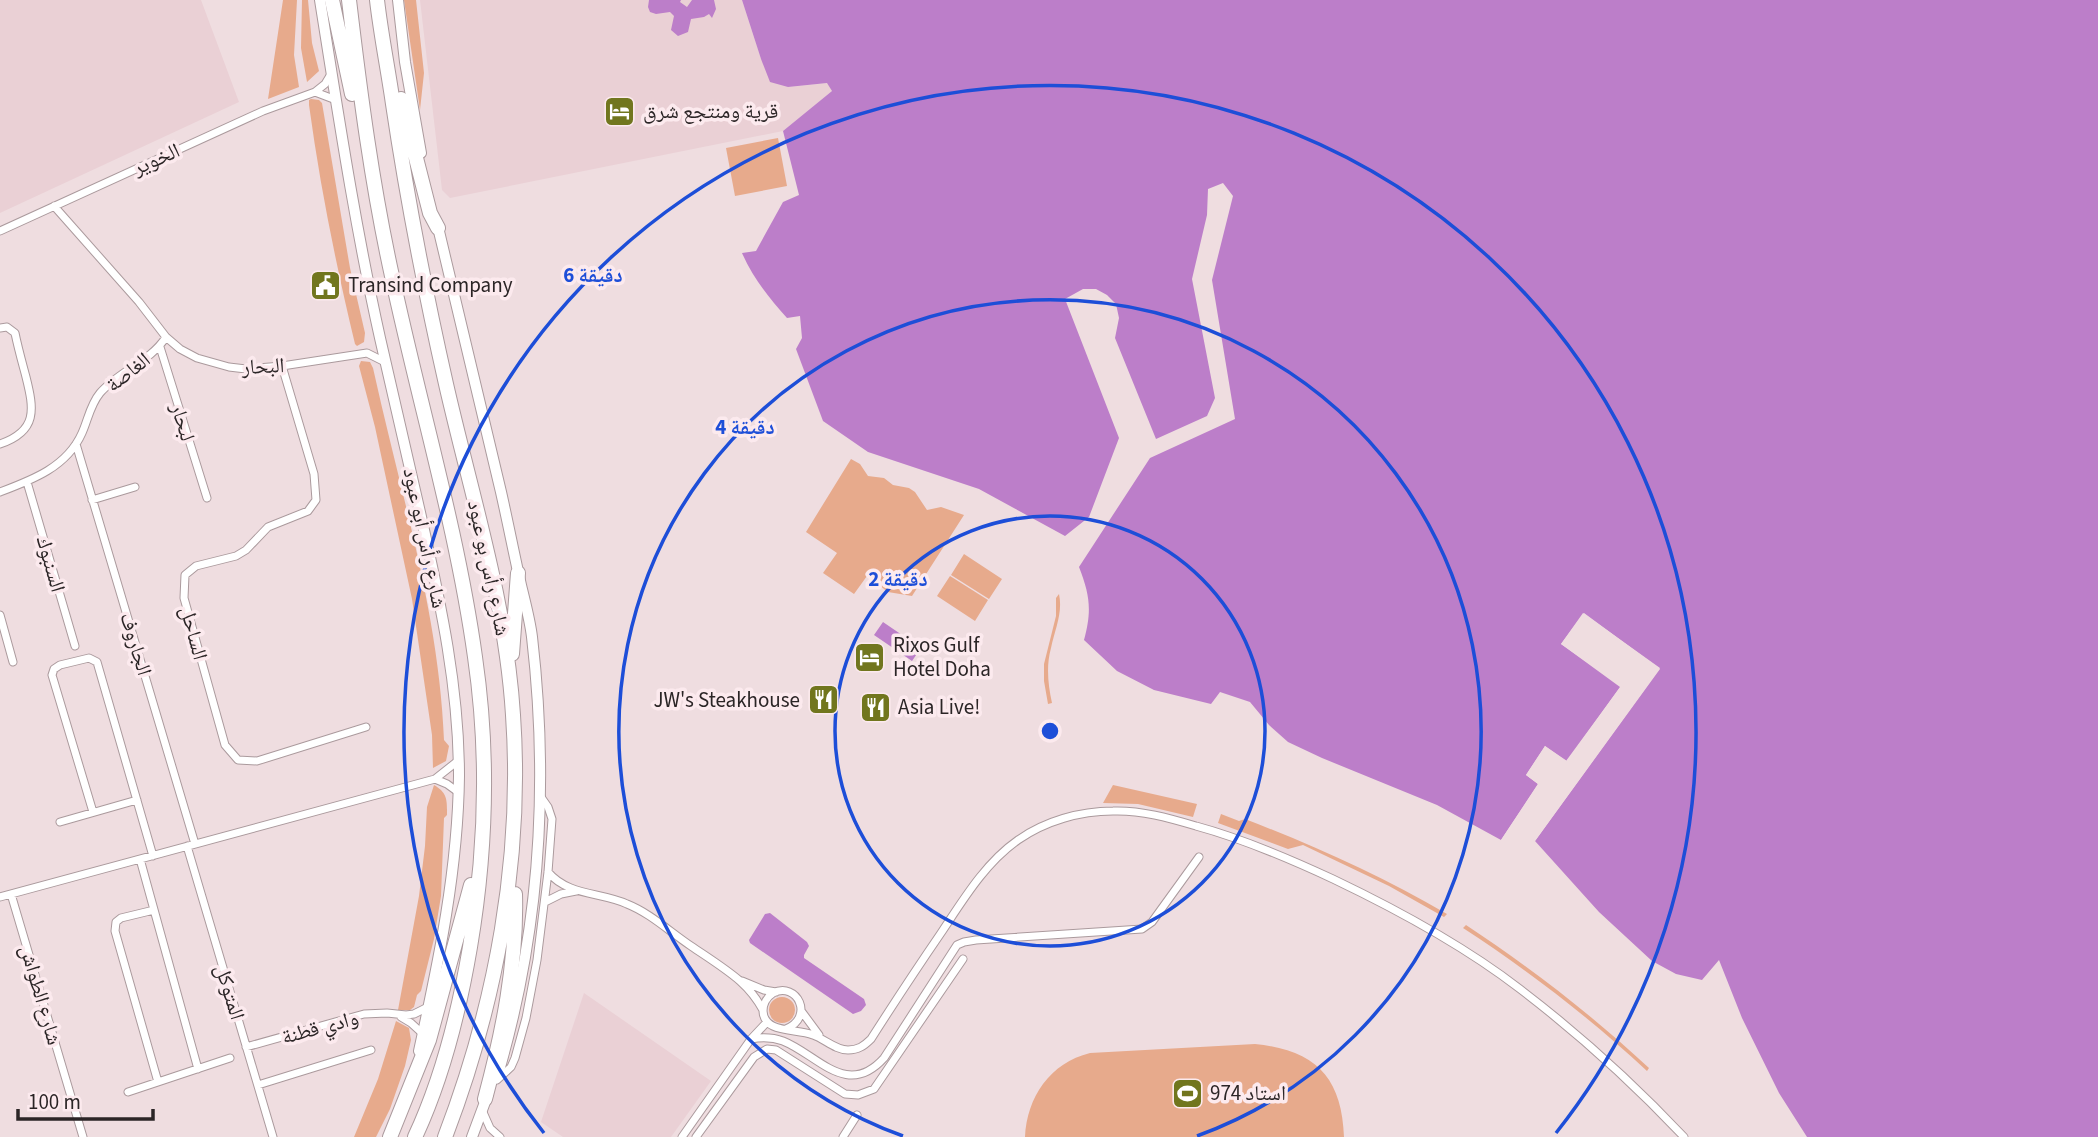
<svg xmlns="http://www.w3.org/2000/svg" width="2098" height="1137" font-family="'Source Sans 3','Noto Naskh Arabic',sans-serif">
  <rect width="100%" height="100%" fill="#efdde0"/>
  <path fill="#ead0d5" d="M0 0H201L239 102 0 213Z
    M420 0H742L761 59 788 87 828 83 832 91 783 131 450 198 442 190Z
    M584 993 711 1081 671 1137H563L541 1122Z"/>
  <path fill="#e7aa8c" d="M283 0H297L294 55 299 87 268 99Z
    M302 0H308L312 43 319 71 307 82 301 48Z
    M404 0H416L424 73 420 110Z
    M311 99 319 100 322 103 350 268 365 333 364 342 357 346 355 344C336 265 320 186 309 105V100Z
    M778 138 787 186 735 196 726 148Z
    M361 361 370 362 373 368C400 491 439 613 444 740L449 746 446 761 433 768 432 735 412 599 375 427 359 366Z
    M851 459 860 464 868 476 884 478 893 485 909 488 915 492 927 510 941 507 964 515 912 596 888 592 867 576 854 594 823 573 837 553 806 532Z
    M964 554 1002 579 989 599 951 575Z
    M950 576 988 600 975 621 937 596Z
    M1059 594C1063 613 1055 629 1051 648 1046 666 1048 685 1052 703L1048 704 1044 681V664L1056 616V598Z
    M434 785C448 793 447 801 447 815L444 818 441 896 434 939 421 991 417 995 414 1007 410 1010H398L419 896 425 846 427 807Z
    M1113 785 1197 804 1193 817 1138 804 1103 803Z
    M1221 814 1239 821 1245 819C1315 846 1382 876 1447 914L1444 917 1389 886 1303 845 1288 849 1218 823Z
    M1466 925C1531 968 1592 1015 1649 1068L1647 1071C1590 1018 1529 971 1463 928Z
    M769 1010a13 13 0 1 1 26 0a13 13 0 1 1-26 0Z
    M396 1021 409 1028 411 1040 405 1066 390 1109 376 1137H354L378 1079Z
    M1255 1044C1315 1050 1342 1077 1344 1137H1025C1027 1097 1050 1063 1090 1053Z"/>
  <path fill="#bc7ec9" d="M649 0H681L680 2 687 7 692 0H714L716 9 712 18 709 14 704 17 691 19 688 32 678 36 671 30 674 16 670 12 656 14 650 12 648 7Z
    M742 0H2098V1137H1807L1779 1093 1742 1018 1719 960 1702 980 1676 974 1652 961 1599 912 1535 841 1660 669 1584 613 1561 644 1621 686 1566 761 1545 746 1526 775 1538 784 1501 840 1437 805 1322 758 1288 742 1269 725 1250 702 1220 692 1211 704 1154 690 1117 671 1084 640C1092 611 1090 595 1079 567L1150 458 1235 419 1212 280 1233 196 1223 183 1208 189 1207 215 1192 279 1215 398 1207 416 1156 439 1115 338 1119 318 1116 304 1107 295 1096 289H1083L1065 299 1119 438 1089 517 1065 536 979 489 868 452 823 421 796 349 802 338 800 316 787 318C769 298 753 278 742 253L756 251 783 202 799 195 783 131 832 91 827 83 788 87 770 82 761 59Z
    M883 622 921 648 912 661 874 635Z
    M770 913 807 942 809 946 804 955V958L864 999 866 1005 861 1011 853 1014 750 943 749 940 765 914Z"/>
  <path fill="#efdde0" d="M1583 613 1660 668 1535 841 1533 839 1531 841 1655 669 1584 618 1566 643 1623 684 1624 688 1569 764H1565L1546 751 1531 774 1541 781V785L1503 842 1499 843 1538 784 1526 775 1545 746 1567 761 1620 687 1561 644Z"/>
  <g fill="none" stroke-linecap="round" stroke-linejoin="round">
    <defs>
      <path id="street" d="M315 92 336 100
        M54 206 139 302 166 337 180 349 197 358 229 367 246 369 282 366 367 353 385 362
        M0 231 263 111 315 92 325 84 331 74
        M0 328 7 327 15 333C18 348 22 362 26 377 34 409 38 431 0 444
        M160 347 207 498
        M282 366 314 474 316 500 308 511 268 527 246 550 236 556 196 566 185 575 184 598 225 745 238 760 257 761 366 727
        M76 444 195 844
        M27 482 75 646
        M0 492C32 480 67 467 82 433 88 420 90 405 100 393 119 371 151 361 166 337
        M92 500 135 487
        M0 615 13 662
        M435 779 447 784 458 792
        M93 812 52 675 54 669 60 665 89 658 97 662 153 856
        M60 822 137 800
        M187 846 273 1137
        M140 859 198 1069
        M548 872C568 896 601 892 627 904 650 913 670 932 691 946 707 957 725 968 740 981 749 989 757 999 763 1010
        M11 894 83 1137
        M0 897 435 779 459 760
        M545 902 561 894 576 891
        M154 910 121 918 116 922 115 931 158 1082
        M742 981 764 990 776 992
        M802 1012 819 1035
        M401 1017 411 1023 423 1034
        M786 1029C815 1017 797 981 773 993 767 997 763 1004 763 1011 764 1034 796 1028 813 1035 825 1039 835 1050 848 1050 858 1050 864 1046 871 1039 894 1003 917 968 941 933 963 900 985 863 1018 840 1045 821 1080 811 1113 811 1141 810 1169 818 1196 826 1244 839 1288 858 1333 879 1398 910 1463 945 1520 989 1579 1034 1633 1083 1684 1137
        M751 1039C762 1037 772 1037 783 1041 818 1055 847 1099 884 1058L957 945 964 942 976 940 1142 929 1152 922 1199 857
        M246 1047 364 1014 387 1013 406 1015 414 1014 428 1007
        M497 1080 511 1067 515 1058 526 1018 537 960 548 872 552 819 548 807 541 797
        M258 1085 371 1050
        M128 1092 230 1058
        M482 1110 490 1128 500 1137
        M682 1137 751 1039 767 1022
        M696 1137 754 1057 767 1049 776 1050 845 1094 858 1095 874 1089 963 959
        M843 1137 857 1115"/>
      <path id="secondary" d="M320 0C338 113 355 226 380 338 394 399 408 460 422 521 441 605 459 689 459 776 458 869 439 960 419 1051
        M398 0 405 62 421 153
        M437 223C459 312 480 402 501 492 508 523 514 554 521 585 525 602 530 620 532 637 549 784 540 931 498 1074
        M472 1137 488 1094"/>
      <path id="highway" d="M332 0 352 94
        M349 0C360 93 372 185 392 276 419 403 457 528 475 657 489 753 486 852 470 947 459 1012 443 1077 415 1137
        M377 0C381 35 388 69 393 104 407 198 425 291 446 384 471 494 506 602 513 715 523 858 496 1004 445 1137
        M401 99 430 213 438 228
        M512 654 518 573
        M485 1099C503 1032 517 963 515 894
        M390 1137 429 1040 471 885"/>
    </defs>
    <use href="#street" stroke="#ab9a9d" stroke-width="9"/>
    <use href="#secondary" stroke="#ab9a9d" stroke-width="12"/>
    <use href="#highway" stroke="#ab9a9d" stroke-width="16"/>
    <use href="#street" stroke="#fff" stroke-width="7"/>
    <use href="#secondary" stroke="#fff" stroke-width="10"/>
    <use href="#highway" stroke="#fff" stroke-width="14"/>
  </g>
  <g fill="none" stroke="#1d4ed8" stroke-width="3.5">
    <circle cx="1050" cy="731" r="215"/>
    <path d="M903 1136A431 431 0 1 1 1197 1136"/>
    <path d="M544 1133A646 646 0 1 1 1556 1133"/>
  </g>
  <defs>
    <symbol id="hotel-square" viewBox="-11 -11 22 22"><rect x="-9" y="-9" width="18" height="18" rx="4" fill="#71761e" stroke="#fceaee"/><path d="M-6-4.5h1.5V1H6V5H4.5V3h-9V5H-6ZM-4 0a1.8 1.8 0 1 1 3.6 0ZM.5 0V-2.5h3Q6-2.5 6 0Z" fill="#fff"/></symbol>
    <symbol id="civic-square" viewBox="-11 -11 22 22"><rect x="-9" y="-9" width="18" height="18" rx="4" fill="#71761e" stroke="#fceaee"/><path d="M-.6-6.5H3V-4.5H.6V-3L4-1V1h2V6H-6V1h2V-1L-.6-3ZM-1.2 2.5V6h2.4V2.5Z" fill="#fff"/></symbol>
    <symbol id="restaurant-square" viewBox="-11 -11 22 22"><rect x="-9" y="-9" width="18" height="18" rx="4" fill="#71761e" stroke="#fceaee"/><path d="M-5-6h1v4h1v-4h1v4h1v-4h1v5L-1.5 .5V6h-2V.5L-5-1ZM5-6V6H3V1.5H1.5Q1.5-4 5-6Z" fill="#fff"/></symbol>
    <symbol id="stadium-square" viewBox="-11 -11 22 22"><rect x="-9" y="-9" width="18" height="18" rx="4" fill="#71761e" stroke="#fceaee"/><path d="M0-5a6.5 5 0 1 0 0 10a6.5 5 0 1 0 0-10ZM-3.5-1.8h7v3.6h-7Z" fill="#fff"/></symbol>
  </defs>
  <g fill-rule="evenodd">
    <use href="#hotel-square" x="602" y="94" width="35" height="35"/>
    <use href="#civic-square" x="308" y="268" width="35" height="35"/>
    <use href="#hotel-square" x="852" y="640" width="35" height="35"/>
    <use href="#restaurant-square" x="806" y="682" width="35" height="35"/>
    <use href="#restaurant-square" x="858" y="690" width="35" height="35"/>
    <use href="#stadium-square" x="1170" y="1076" width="35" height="35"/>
  </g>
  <g text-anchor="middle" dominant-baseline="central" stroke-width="7" stroke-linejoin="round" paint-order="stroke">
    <g font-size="21" fill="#2b2526" stroke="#fceaee" text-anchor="start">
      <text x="643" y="111">قرية ومنتجع شرق</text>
      <text x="348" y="285">Transind Company</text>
      <text x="893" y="645">Rixos Gulf<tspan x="893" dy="24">Hotel Doha</tspan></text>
      <text x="800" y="700" text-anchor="end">JW's Steakhouse</text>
      <text x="898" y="707">Asia Live!</text>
      <text x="1210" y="1093">استاد 974</text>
    </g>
    <g font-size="21" fill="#2b2526" stroke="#fceaee">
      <text transform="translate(156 159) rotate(-24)">الخوير</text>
      <text transform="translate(263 366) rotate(-3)">البحار</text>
      <text transform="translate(128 372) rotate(-38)">الغاصة</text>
      <text transform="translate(183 422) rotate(73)">لبحار</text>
      <text transform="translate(425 538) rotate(78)">شارع رأس أبو عبود</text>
      <text transform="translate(51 564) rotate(74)">السنبوك</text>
      <text transform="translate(489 568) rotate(78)">شارع رأس بو عبود</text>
      <text transform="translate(194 633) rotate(75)">الساحل</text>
      <text transform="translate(136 644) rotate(73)">الجاروف</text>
      <text transform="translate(230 992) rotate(73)">المتوكل</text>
      <text transform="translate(41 995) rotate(74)">شارع الطواش</text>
      <text transform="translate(320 1027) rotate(-15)">وادي قطنة</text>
    </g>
  </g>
  <circle cx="1050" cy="731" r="10" fill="#1d4ed8" stroke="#fceaee" stroke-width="3.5"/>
  <g font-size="21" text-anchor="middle" font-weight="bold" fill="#1d4ed8" stroke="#fceaee" stroke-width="7" stroke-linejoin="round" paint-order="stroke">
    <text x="593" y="282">6 دقيقة</text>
    <text x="745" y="434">4 دقيقة</text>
    <text x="898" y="586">2 دقيقة</text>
  </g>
  <path d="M18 1109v10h135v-10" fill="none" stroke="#2b2526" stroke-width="3.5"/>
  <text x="28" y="1109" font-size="21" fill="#2b2526" stroke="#fceaee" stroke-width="5" paint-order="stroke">100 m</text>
</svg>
